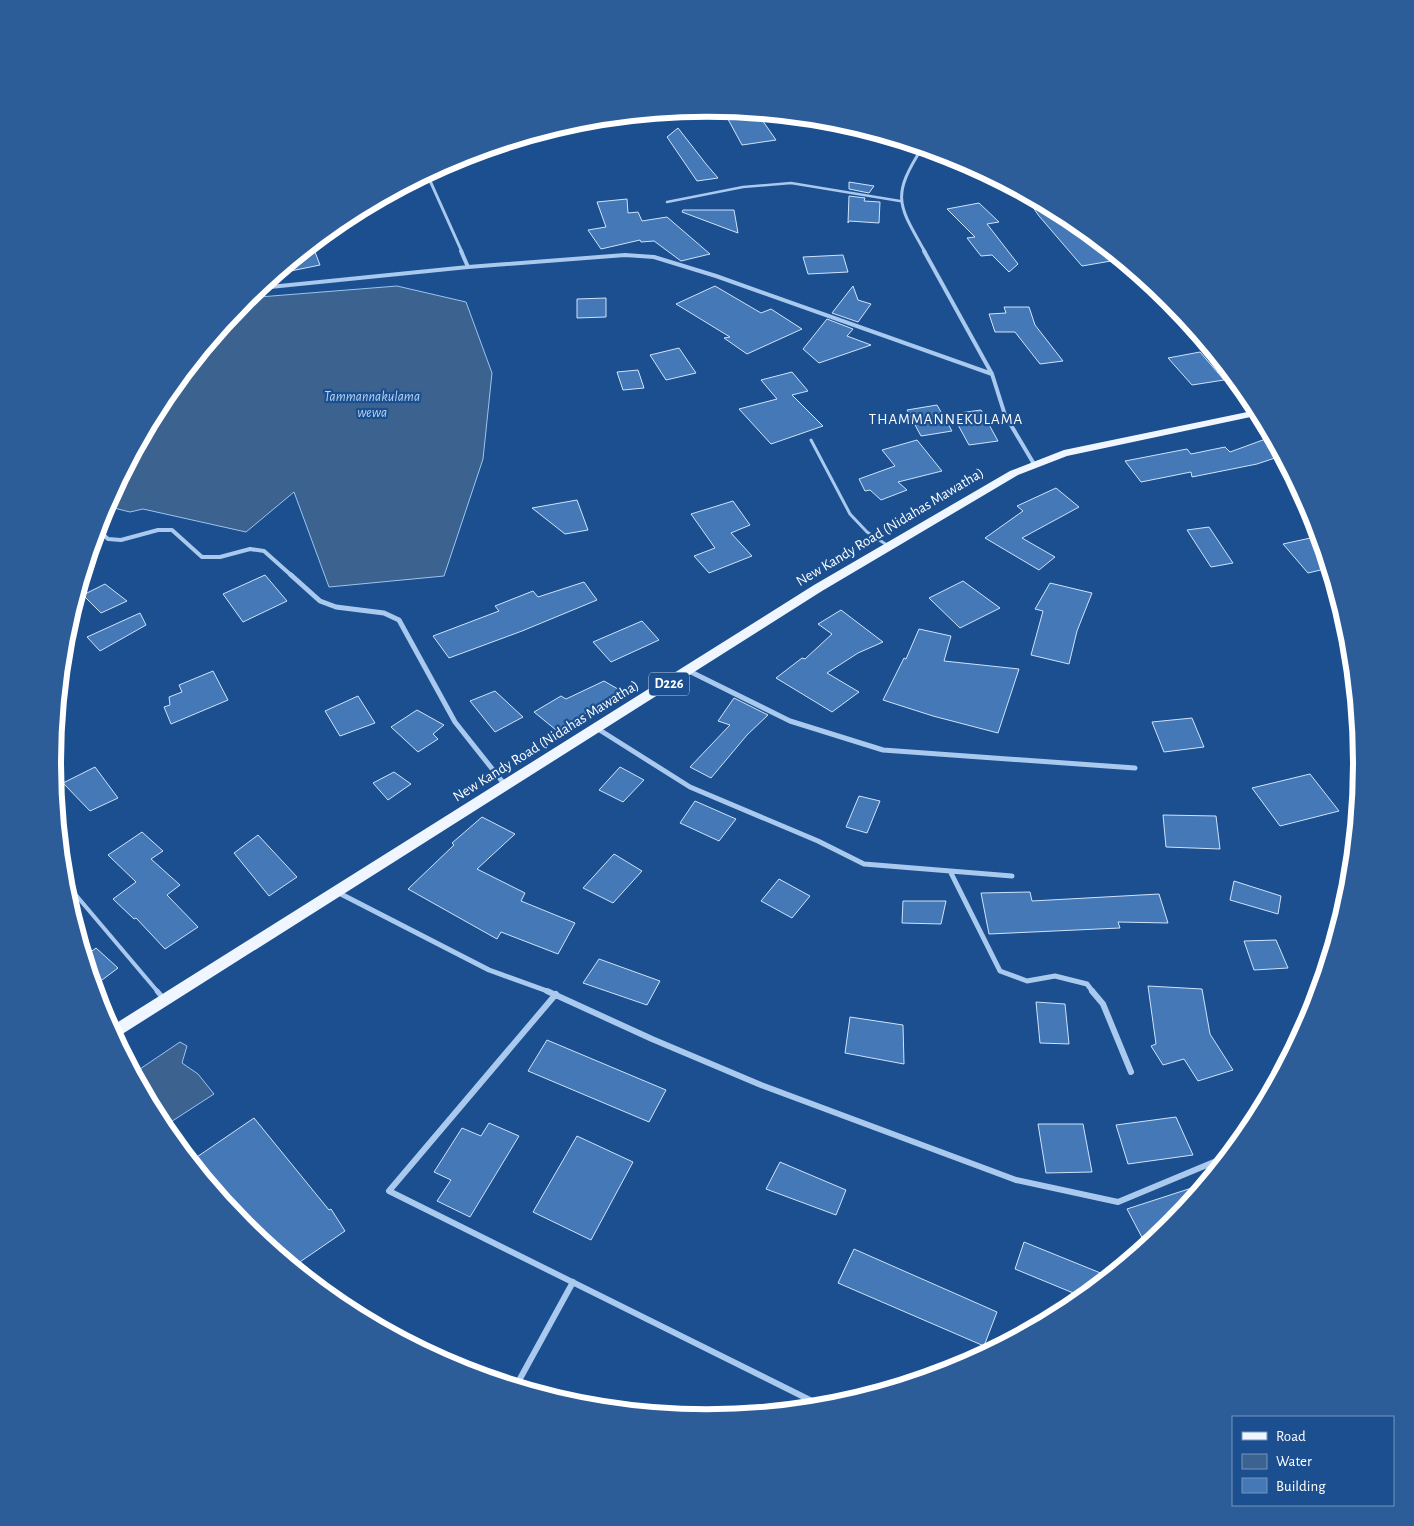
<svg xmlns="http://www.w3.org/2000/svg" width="1414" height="1526" font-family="'Alegreya Sans',sans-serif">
  <rect width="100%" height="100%" fill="#1b4f8f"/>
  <path fill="#3c6290" stroke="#9cc4f0" d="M397 286 466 302 492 373 483 459 444 576 329 587 294 492 246 532 143 509 130 512 106 506 163 399 247 298Z
    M180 1042 187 1046 182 1063 198 1074 214 1094 163 1127 134 1073Z"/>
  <path fill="#4478b7" stroke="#cfe3fa" d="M723 110 758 114 776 140 742 145Z
    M678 128 706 164 718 178 697 181 667 137Z
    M849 182 874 186 869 193 849 189Z
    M1023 193 1071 219 1100 243 1096 244 1111 261 1082 266 1039 216Z
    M849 196 865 198 864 201 880 202 879 223 849 221 848 223Z
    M627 199 628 213 638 212 642 221 667 217 710 254 681 261 654 241 641 242 640 240 601 249 588 230 606 227 597 202Z
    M979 203 999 222 987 224 1018 264 1009 272 992 255 981 256 967 238 975 237 947 209Z
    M683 210H734L738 233 682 212Z
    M312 244 320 265 276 274 302 252Z
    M843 255 848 272 808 274 803 257Z
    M715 286 761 313 771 309 802 329 747 354 724 338 730 337 676 304Z
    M853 286 858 300 871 304 858 322 832 313Z
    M606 298V317L577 318V299Z
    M1004 307H1029L1035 325 1063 361 1040 364 1015 332H995L989 314 1006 313Z
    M827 319 853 329 847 336 871 345 819 363 803 349Z
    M679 348 696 373 666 380 650 355Z
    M1200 352 1224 380 1192 385 1168 358Z
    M638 370 644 388 623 390 617 372Z
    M792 372 808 391 792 395 823 426 771 444 739 409 777 399 761 380Z
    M937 405 952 431 921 436 907 410Z
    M981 410 998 441 969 445 952 414Z
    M1271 437 1281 456 1257 464 1192 477 1191 472 1141 482 1125 461 1187 449 1191 454 1225 447 1230 452Z
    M917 440 942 471 898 482 907 490 881 500 870 490 865 491 859 479 895 466 882 450Z
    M1056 488 1079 507 1022 538 1055 557 1039 570 985 538 1023 511 1017 506Z
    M577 500 588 530 565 534 532 508Z
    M733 501 750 525 731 533 752 556 709 573 694 556 715 548 691 514Z
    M1209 527 1233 563 1211 567 1187 530Z
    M1315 537 1321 545 1329 568 1308 573 1283 544Z
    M265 575 287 601 243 622 223 594Z
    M963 581 1000 608 960 628 929 598Z
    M584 582 597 600 522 631 449 658 433 636 499 611 495 606 533 591 538 597Z
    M1050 583 1092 593 1077 631 1069 664 1031 655 1043 611 1035 609Z
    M105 584 127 601 101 613 83 595Z
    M841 610 883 642 858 653 827 673 859 692 832 712 776 678 802 658 805 659 832 634 818 624Z
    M140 613 146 625 100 651 87 637Z
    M642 621 659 640 611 662 593 642Z
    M919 629 951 636 944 661 1019 669 998 733 933 716 883 700 904 658 906 659Z
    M213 671 228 700 171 724 164 707 170 705 169 697 182 692 179 685Z
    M604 681 623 692 556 730 534 712 561 696 566 699Z
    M495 691 523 717 495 732 470 701Z
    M358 696 375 723 340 736 325 711Z
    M734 698 768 715 747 735 711 778 690 767 730 725 718 721Z
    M417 710 444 725 433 734 438 739 418 752 391 727Z
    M1192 718 1204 747 1164 752 1152 722Z
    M95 767 118 798 90 811 63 783Z
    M620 767 644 780 623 802 599 790Z
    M394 772 411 784 388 800 373 783Z
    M1310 774 1339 811 1280 826 1252 788Z
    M859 796 880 801 867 833 846 827Z
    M695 801 736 819 719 841 680 823Z
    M1163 815 1216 816 1220 849 1166 847Z
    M482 817 515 834 477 869 525 893 521 901 575 923 558 954 501 932 497 939 408 889 454 845 452 843Z
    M142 832 163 851 151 859 180 885 167 895 198 927 165 949 136 918 134 919 113 899 136 882 108 855Z
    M258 835 297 877 269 896 234 853Z
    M614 854 642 871 613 903 583 888Z
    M779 879 810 896 792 918 761 901Z
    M1234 881 1281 896 1278 914 1230 900Z
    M1030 892 1032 901 1159 894 1168 923 1118 922 1120 928 989 934 981 893Z
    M903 901H946L941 924 902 923Z
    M1276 940 1288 968 1254 970 1244 941Z
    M96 948 118 968 94 986 85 956Z
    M599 959 660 981 647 1005 583 983Z
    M1148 986 1202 989 1210 1034 1233 1070 1198 1081 1184 1059 1163 1065 1151 1046 1156 1044Z
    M1036 1002 1065 1004 1069 1044 1040 1043Z
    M850 1017 903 1025 904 1064 845 1053Z
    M547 1040 666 1090 649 1122 528 1071Z
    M1176 1117 1193 1155 1128 1164 1116 1125Z
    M254 1118 329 1210 331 1209 345 1231 294 1266 244 1226 191 1161Z
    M489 1123 519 1136 470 1217 437 1201 451 1180 434 1172 462 1128 481 1136Z
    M1038 1124H1083L1092 1172 1046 1173Z
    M577 1136 633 1162 591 1240 533 1212Z
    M780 1162 846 1190 836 1215 766 1189Z
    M1204 1184 1170 1226 1146 1245 1127 1209Z
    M1024 1242 1108 1276 1083 1297 1015 1269Z
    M854 1249 997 1312 984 1346 838 1283Z"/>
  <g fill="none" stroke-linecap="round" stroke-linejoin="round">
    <path stroke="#a9c9ee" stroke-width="2.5" d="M534 135 627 116
      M667 202 743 187 791 183 900 201"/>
    <path stroke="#a9c9ee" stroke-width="3" d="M1209 348 1218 359
      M811 440 850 514 867 532 887 545"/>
    <path stroke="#a9c9ee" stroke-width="4" d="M64 881 158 992"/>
    <path stroke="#a9c9ee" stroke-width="5" d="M157 991 163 998"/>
    <path stroke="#a9c9ee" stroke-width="3" d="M922 148C891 197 898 204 925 252
      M427 174 462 252"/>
    <path stroke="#a9c9ee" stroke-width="4" d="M461 251 468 267
      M924 251 992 374 1005 415 1034 464
      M260 288 468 267 625 255 654 257 716 276 992 374
      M97 529 108 539 121 540 158 530H172L202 557H220L250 549 264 551 292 576"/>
    <path stroke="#a9c9ee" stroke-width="5" d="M291 575 320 601 336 607 384 613 399 620 455 722 505 785
      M689 671 790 721 883 750 1135 768
      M598 729 690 787 818 841 864 864 1012 876
      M950 871 1000 971 1027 981 1055 976 1087 984 1093 992
      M337 892 489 970 550 992"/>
    <path stroke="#a9c9ee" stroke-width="6" d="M547 991 652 1039 761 1085 1016 1180 1118 1202 1226 1157
      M1092 991 1103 1004 1131 1072
      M556 994 389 1191 822 1406
      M516 1386 573 1282"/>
    <path fill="#f0f6ff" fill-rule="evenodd" d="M1257 410 1260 415 1067 456 1018 475 822 591 116 1038 110 1027 814 585 1010 471 1064 450Z"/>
  </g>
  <g text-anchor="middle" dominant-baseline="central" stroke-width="4.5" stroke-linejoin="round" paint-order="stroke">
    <g font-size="14" font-style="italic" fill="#b5d3f5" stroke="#1b4f8f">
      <text x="372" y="397">Tammannakulama<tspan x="372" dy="16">wewa</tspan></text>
    </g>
    <rect fill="#1b4f8f" stroke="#bbcadd" stroke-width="1" x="649" y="672.5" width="40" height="23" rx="4"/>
    <g font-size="14" font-weight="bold" fill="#fff">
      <text x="669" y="684">D226</text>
    </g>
    <g font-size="15" letter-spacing="1" fill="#fff" stroke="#1b4f8f">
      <text x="946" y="419">THAMMANNEKULAMA</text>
    </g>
    <g font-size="15" fill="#fff" stroke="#1b4f8f">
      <text transform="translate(890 527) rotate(-31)">New Kandy Road (Nidahas Mawatha)</text>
      <text transform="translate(546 741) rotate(-32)">New Kandy Road (Nidahas Mawatha)</text>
    </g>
  </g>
  <path d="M0 0H1414V1526H0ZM61 763a646 646 0 1 1 1292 0a646 646 0 1 1-1292 0Z" fill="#2d5d98" fill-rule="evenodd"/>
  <path fill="none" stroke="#fff" stroke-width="6" d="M61 763a646 646 0 1 1 1292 0a646 646 0 1 1-1292 0Z"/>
  <rect x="1232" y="1416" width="162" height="90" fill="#1b4f8f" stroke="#7695bc"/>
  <rect x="1242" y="1432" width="25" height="8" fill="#f0f6ff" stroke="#7695bc"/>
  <text x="1276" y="1441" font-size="15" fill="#ffffff">Road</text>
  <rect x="1242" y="1454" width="25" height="15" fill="#3c6290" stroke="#7695bc"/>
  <text x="1276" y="1466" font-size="15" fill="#ffffff">Water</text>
  <rect x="1242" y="1478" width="25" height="15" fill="#4478b7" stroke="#7695bc"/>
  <text x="1276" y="1491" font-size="15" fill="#ffffff">Building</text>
</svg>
